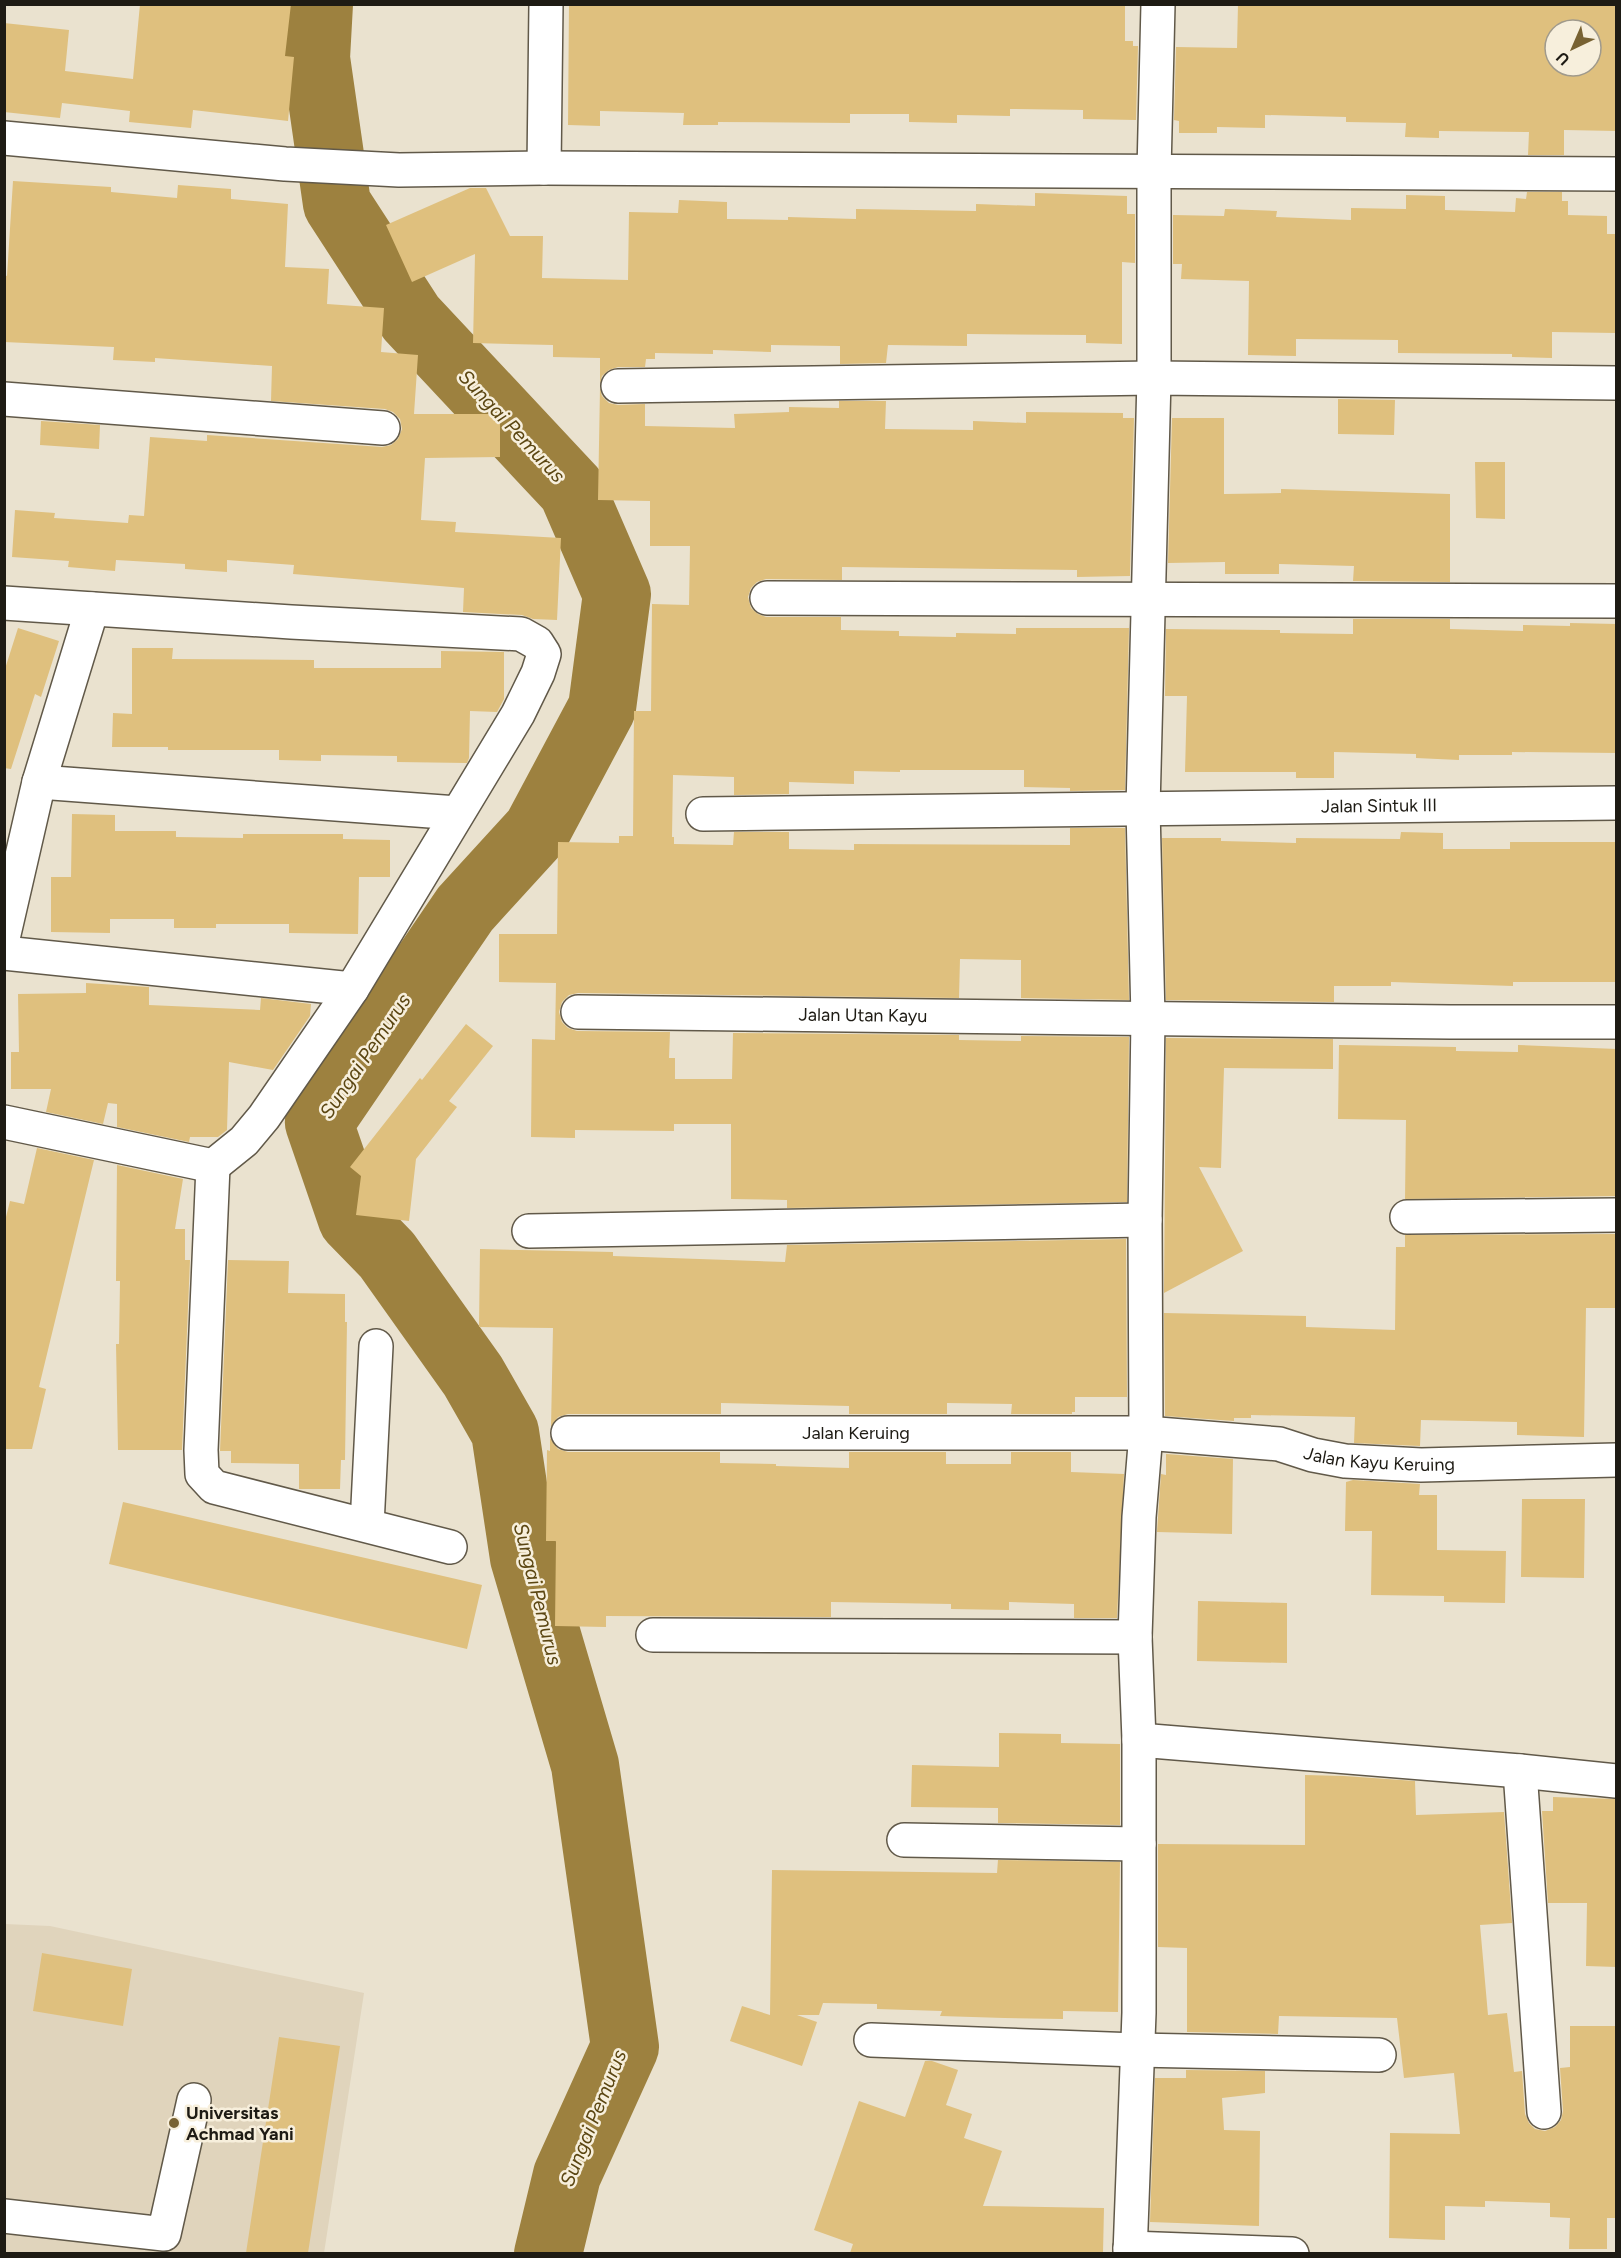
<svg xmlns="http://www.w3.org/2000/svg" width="1621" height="2258" font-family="Figtree,sans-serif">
  <rect width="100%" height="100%" fill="#eae2cf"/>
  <path fill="#e0d4bc" d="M5 1924 50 1926 364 1993 324 2253 5 2254Z"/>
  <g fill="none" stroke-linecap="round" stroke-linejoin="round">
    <path stroke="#9d813f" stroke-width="68" d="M319 4 316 58 337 204 411 318 572 490 617 594 602 708 537 830 465 909 319 1123 352 1219 387 1255 473 1376 505 1432 524 1558 585 1765 625 2047 567 2175 548 2254"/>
  </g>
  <path fill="#dfc07e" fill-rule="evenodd" d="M140 4H291L285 56 294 57 288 121 193 110 191 128 129 122 130 111 62 103 60 118 4 112V23L69 30 65 71 133 79Z
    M569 4H1125V41H1133V46H1138L1136 120 1083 119V110L1010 109V116L957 115V123L909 122V114H850V123L718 122V125H683L684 113 600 111V126L568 125Z
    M1238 4H1617V131L1564 130V155H1528L1529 132 1439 131V138L1405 137 1406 123 1346 122V117L1265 115V128L1217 127V133H1179V121L1174 120 1176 47 1237 48ZM1555 30H1591V66H1555Z
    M13 181 111 187V192L177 198 178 185 231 189V199L288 204 285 267 329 269 327 304 384 308 381 352 418 355 414 414H500V457L425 458 421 520 456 522 455 532 561 538 557 620 533 619 522 615 463 612 464 588 293 574 294 565 227 560V572L185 569V564L116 560 115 571 68 567 69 561 12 557 15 510 55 513 54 518 128 523 129 515 144 516 150 437 207 441V435L382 447 391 445 398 439 402 429 400 419 393 412 385 409 271 401 272 366 155 358V362L113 360 114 347 4 342V275L7 276Z
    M470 188H486L510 236H543L542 278 628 280 629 212 678 213 679 200 727 202V219L788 220V217L856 219V209L976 211V204L1035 206V193L1127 196V214H1135V263L1122 262V344L1086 343V335L967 334V346L888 345 886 363 840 364V346L771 345V352L713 350V354L655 353V359H646L645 367H618L609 370 602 376 600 384V358L553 357V345L473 343 475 254 412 282 386 225Z
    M1527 192H1562V201H1568V215L1607 216V234H1617L1615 333 1552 332V358L1512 357V354L1398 353V340L1296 339V356L1248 355 1249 281 1181 279 1182 264H1173V215L1224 216 1225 209 1277 211 1276 217 1351 220V208L1406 209V195L1445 196V210L1515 212 1516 198 1526 199Z
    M600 388 602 396 609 403 618 405 645 404V426L735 428 734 414 789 412V407L839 408V401H886L885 429 973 430V421L1026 423V412L1123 413V418H1134L1130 576 1077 577V570L842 567V580L766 579 757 582 751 588 748 597 751 608 758 614 766 617H841V630L899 631V636L956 637V633L1016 634V628H1129L1125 790 1070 791V788L1024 787V770H900V772L854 771V784L789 782V794L734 795V777L673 775 672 837H674V844L733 845 734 832H789V849L854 850V844L1070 845V828H1125L1129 1000 1021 998V960L960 959 959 998 578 993 569 995 562 1002 559 1012 562 1022 568 1028 577 1031 670 1032 669 1058H675V1079H732L733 1033 959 1035V1040L1021 1041V1036L1129 1037 1127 1202 787 1208V1200L731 1199V1124H674V1131L575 1130V1138L531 1137 532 1039 555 1040 556 983 499 982V934H557L558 842 619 843V836H633L634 711H651L652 604 689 605 690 546H650V501L598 500Z
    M1338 399 1395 400 1394 435 1338 434Z
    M1172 418H1224V494L1281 493V489L1450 494V582L1353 581 1354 566 1279 564V574H1225V562L1168 563Z
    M41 421 100 425 99 449 40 445Z
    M1475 462H1505V519L1476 518Z
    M1353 619H1450V629L1523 631V625L1570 626V623L1617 624V753L1512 752V755H1459V760L1416 758V754L1334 752V778H1296V772H1185L1187 696H1165L1166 629 1280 630V633L1353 634Z
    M18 628 59 641 41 697 35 694 11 769 4 768V672Z
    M132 648H173L172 659 314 660V668H441V651L504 652V699L497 712 470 711 469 758 467 763 397 762V756L321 755V761L279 760V750H168V747H112L113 713 132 714Z
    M72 814 115 815V831H176V837L243 838V834H343V839L390 840V877H359L358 934 289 933V924H216V928H174V919H110V933L51 932V877H71Z
    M1401 832 1443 833V849H1510V842H1617V982H1513V986L1391 982V986H1334V1002L1166 1000 1162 838H1221V841L1296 843V838L1400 839Z
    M86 983 149 987V1005L260 1010 261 998 311 1004 310 1016 273 1070 229 1062 227 1130 218 1137H190L189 1142 117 1127V1104L108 1103 103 1124 46 1112 51 1089H11V1052H19L18 994 86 993Z
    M466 1024 493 1046 449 1101 457 1107 416 1159 409 1221 356 1215 361 1176 350 1167 420 1078 422 1080Z
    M1166 1038 1333 1039V1069L1224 1068 1221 1168 1199 1167 1243 1251 1164 1293Z
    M1339 1045 1456 1047V1051L1518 1052V1045L1617 1049V1196L1405 1199 1406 1120 1338 1119Z
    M37 1148 94 1160 39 1387 46 1389 32 1449H4V1225L10 1201 24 1204Z
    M117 1165 183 1179 175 1229H185V1260H190L182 1450H118L116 1344H119L120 1281H116Z
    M1617 1234V1308H1586L1584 1437 1517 1435V1422L1421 1420 1420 1446 1354 1443 1355 1417 1251 1415V1418H1234V1421L1165 1416 1164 1313 1306 1316V1327L1395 1330 1396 1247H1405V1235Z
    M1126 1239 1127 1397H1075V1412H1072V1414H1011L1012 1404 947 1403V1414H849V1406L721 1403V1414H568L558 1417 551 1427 553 1328 479 1327 480 1249 613 1252V1256L785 1262 787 1245Z
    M228 1260 289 1261 288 1293 345 1294V1322H347L345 1460H341L340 1489H299V1464L231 1463V1451H220Z
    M550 1438 558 1449 568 1452H720V1463L776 1464V1466L849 1468V1452H946V1464H1011V1452H1071V1472L1124 1474 1117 1618H1074V1604L1009 1602V1610L951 1609V1604L831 1602V1617L606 1616V1627L555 1626 556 1541H546L547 1450 550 1451Z
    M1166 1454 1233 1459 1232 1534 1157 1532 1161 1474 1166 1475Z
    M1353 1480 1420 1484 1419 1495H1437V1550L1506 1551 1505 1603 1444 1602V1596L1371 1595 1372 1531H1345L1346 1482Z
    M1522 1499H1585L1584 1578 1521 1577Z
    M123 1502 482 1585 467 1649 109 1564Z
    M1198 1601 1287 1603V1663L1197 1661Z
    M999 1733 1061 1734V1743L1120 1744V1825L998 1823V1808L911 1807 912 1765 999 1767Z
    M1305 1775 1344 1776 1415 1781 1416 1815 1504 1812 1512 1923 1480 1925 1488 2015 1507 2013 1514 2072 1522 2071 1525 2114 1529 2123 1535 2129 1545 2131 1555 2127 1561 2120 1563 2111 1560 2068 1570 2067V2026H1617V2218H1607V2249H1569L1570 2218 1550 2217V2203L1485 2201V2207L1445 2206V2240L1389 2238 1390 2133 1460 2134 1454 2073 1404 2078 1397 2018 1279 2016 1278 2034 1187 2032V1948L1158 1947V1844L1305 1845Z
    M1553 1797 1617 1799V1967L1586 1966 1587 1903H1548L1542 1811H1553Z
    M998 1860 1120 1862 1118 2012 1063 2011V2019L1004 2018 940 2016 942 2011 877 2009V2004L823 2003 819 2015H797L817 2022 802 2066 730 2041 742 2006 770 2015 772 1870 997 1873Z
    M42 1953 132 1969 123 2026 33 2011Z
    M279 2037 340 2046 308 2253H246Z
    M925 2061H932L958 2070 946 2105 972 2114 964 2138 1002 2151 983 2206 1104 2208 1103 2253H850L853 2244 814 2230 859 2101 905 2117Z
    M1186 2070 1265 2071V2093L1222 2098 1224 2130 1260 2131 1259 2226 1150 2222 1155 2078H1186Z"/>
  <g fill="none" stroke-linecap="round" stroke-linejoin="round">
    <defs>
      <g id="minor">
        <path d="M4 138 285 164 399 170 544 168 1616 174"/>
        <path d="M544 168 546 4"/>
        <path d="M618 386 1154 378 1616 383"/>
        <path d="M4 399 383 428"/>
        <path d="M767 598 1616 601"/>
        <path d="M4 603 291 622 521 634 537 643 544 654 538 673 518 714 352 989 264 1117 244 1141 213 1166 4 1122"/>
        <path d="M39 782 457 813"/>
        <path id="s1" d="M703 814 1616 803"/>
        <path d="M4 934 39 782 92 609"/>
        <path d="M4 953 352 989"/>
        <path id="s2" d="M578 1012 1450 1022H1616"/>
        <path d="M213 1166 201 1450 202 1474 214 1487 450 1547"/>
        <path d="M1407 1217 1616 1215"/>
        <path d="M529 1231 1145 1220"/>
        <path id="s3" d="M568 1433H1146L1279 1444 1313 1455 1345 1461 1421 1465 1616 1460"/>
        <path d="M367 1525 376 1346"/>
        <path d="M653 1635 1135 1637"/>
        <path d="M1139 1740 1520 1771 1616 1781"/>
        <path d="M1520 1771 1544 2112"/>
        <path d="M904 1840 1139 1844"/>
        <path d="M871 2040 1136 2050 1379 2055"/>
        <path d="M4 2216 164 2234 194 2100"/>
        <path d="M1130 2248 1292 2254"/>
        <path d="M1130 2254 1139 2013V1740L1135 1637 1139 1517 1146 1433 1145 1220 1148 1018 1143 808 1154 378V171L1158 4"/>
      </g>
    </defs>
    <use href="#minor" stroke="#615949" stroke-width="36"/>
    <use href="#minor" stroke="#fff" stroke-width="33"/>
  </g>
  <circle fill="#786232" stroke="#f7efdc" stroke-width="2" cx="174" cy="2123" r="6"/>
  <g text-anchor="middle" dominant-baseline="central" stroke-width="5" stroke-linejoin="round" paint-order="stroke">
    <g font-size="18" fill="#1e1b14" stroke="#f7efdc">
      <text stroke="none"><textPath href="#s1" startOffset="676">Jalan Sintuk III</textPath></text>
      <text stroke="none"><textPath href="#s2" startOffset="285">Jalan Utan Kayu</textPath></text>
      <text stroke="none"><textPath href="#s3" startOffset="288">Jalan Keruing</textPath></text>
      <text stroke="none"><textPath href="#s3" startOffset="814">Jalan Kayu Keruing</textPath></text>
    </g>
    <g font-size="18" font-weight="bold" fill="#1e1b14" stroke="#f7efdc" text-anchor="start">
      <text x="186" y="2113">Universitas<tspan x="186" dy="21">Achmad Yani</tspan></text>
    </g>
    <g font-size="20" font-style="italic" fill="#5b4612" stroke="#f7efdc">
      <text transform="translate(512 426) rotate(47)">Sungai Pemurus</text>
      <text transform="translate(365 1056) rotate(-56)">Sungai Pemurus</text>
      <text transform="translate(538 1594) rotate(76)">Sungai Pemurus</text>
      <text transform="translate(593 2118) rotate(-68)">Sungai Pemurus</text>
    </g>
  </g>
  <rect width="1621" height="2258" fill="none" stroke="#1e1b14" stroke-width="12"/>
  <g transform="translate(1573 48) rotate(224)"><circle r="28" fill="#f7efdc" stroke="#a09a8c" stroke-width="1.5"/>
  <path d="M0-4.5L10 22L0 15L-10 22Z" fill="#786232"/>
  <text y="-9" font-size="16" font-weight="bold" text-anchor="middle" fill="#1e1b14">U</text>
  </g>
</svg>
